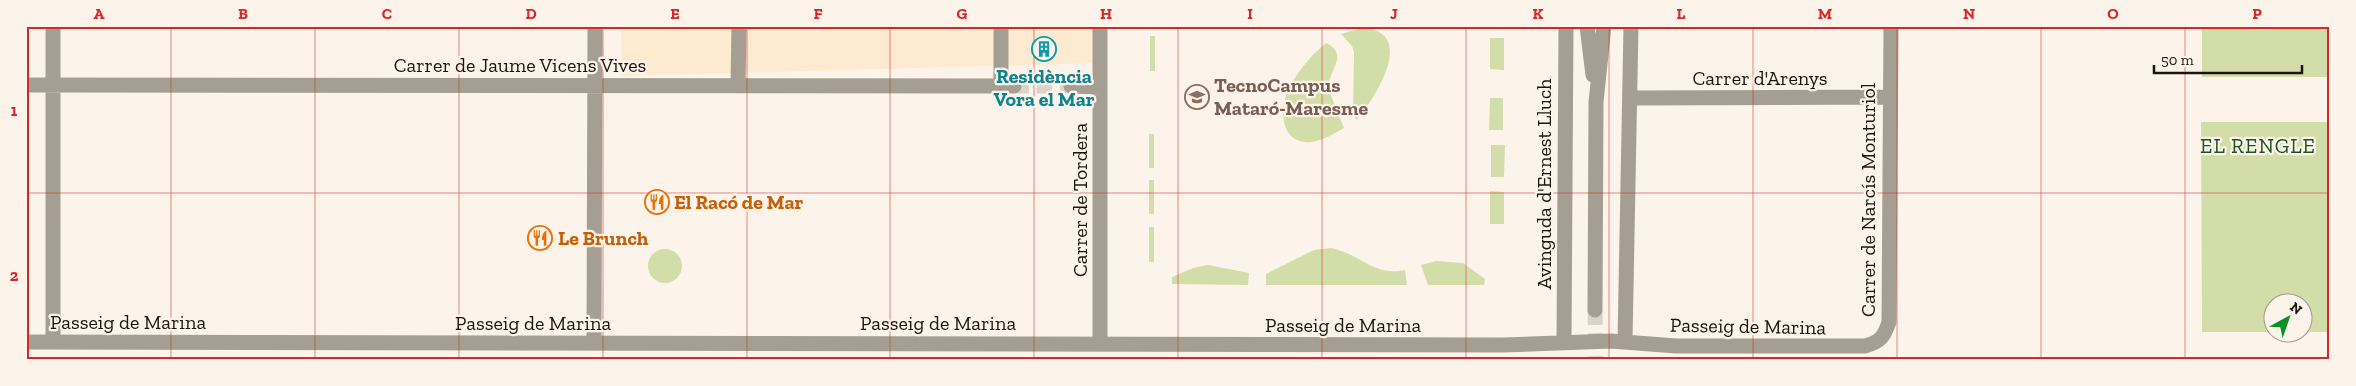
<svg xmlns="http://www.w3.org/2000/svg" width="2356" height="386" font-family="'Zilla Slab',serif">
  <rect width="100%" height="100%" fill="#fcf4ea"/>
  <path fill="#feead1" d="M621 26H1096V63L622 76Z"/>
  <path fill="#d3dda9" d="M2202 26H2330V77H2202Z
    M1362 28C1419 31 1374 99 1357 120L1353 116 1354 52 1352 46 1341 34Z
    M1150 36H1155V71H1150Z
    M1490 38H1504V70L1490 69Z
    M1326 43C1350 54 1328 72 1328 88L1344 128C1335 133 1324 140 1312 142 1284 145 1279 117 1286 95 1294 75 1310 56 1326 43Z
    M1490 98H1503V130H1489Z
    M2201 122H2330V332H2304V304H2274L2273 332H2202Z
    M1149 134H1154V168H1149Z
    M1491 145H1505L1504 177H1491Z
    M1149 180H1154V214H1149Z
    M1490 191 1504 192V224H1490Z
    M1149 227H1154V262H1149Z
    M1331 248C1361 254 1374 277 1405 270L1407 285H1266V274L1314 250Z
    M648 266a17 17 0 1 1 34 0a17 17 0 1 1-34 0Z
    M1436 261 1463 263 1485 279 1484 285H1428L1421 265Z
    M1208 265 1249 273 1248 285 1172 284V277L1193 268Z
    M26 357 728 360H26Z"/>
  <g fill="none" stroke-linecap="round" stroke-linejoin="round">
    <path stroke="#dad3c9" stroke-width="15" stroke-dasharray="15 8" stroke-linecap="butt" d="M1014 86H1071
      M1595 310 1596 360"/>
    <path stroke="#a59f93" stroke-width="15" d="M53 26V342
      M1587 26 1593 75
      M26 85 1014 86
      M738 85 739 26
      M1001 86V26
      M1071 86 1100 87
      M1632 98 1889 97
      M1595 310 1596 102 1604 26
      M1625 341 1631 26
      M26 342 1503 345 1611 341 1676 346H1865C1880 342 1884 337 1889 322L1891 26
      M594 342 595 26
      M1564 342 1566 26
      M1100 343V26"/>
  </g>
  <path fill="none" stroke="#d62828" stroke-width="1" stroke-opacity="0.55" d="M171 26V360M315 26V360M459 26V360M603 26V360M747 26V360M890 26V360M1034 26V360M1178 26V360M1322 26V360M1466 26V360M1609 26V360M1753 26V360M1897 26V360M2041 26V360M2185 26V360M26 193H2330"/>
  <defs>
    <symbol id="building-ring" viewBox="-11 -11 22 22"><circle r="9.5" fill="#fcf4ea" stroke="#0f9aa8" stroke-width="1.5"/><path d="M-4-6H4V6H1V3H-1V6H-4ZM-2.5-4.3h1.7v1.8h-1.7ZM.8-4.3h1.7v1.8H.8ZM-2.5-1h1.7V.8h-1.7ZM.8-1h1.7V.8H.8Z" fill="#0f9aa8"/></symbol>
    <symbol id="university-ring" viewBox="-11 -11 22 22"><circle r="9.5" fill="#fcf4ea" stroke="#8d6e63" stroke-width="1.5"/><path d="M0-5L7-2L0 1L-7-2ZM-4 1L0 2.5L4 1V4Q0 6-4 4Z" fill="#8d6e63"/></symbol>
    <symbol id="restaurant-ring" viewBox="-11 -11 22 22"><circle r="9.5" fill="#fcf4ea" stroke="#e8710a" stroke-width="1.5"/><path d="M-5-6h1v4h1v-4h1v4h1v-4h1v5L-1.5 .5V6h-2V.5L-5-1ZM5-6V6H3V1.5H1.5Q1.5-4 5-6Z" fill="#e8710a"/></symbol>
  </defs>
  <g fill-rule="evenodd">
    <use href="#building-ring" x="1030" y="35" width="28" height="28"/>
    <use href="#university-ring" x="1183" y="83" width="28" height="28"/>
    <use href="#restaurant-ring" x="643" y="188" width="28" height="28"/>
    <use href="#restaurant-ring" x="526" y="224" width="28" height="28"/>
  </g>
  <g text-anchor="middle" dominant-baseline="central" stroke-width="4.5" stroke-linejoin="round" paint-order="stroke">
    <g font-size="20" fill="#1b150c" stroke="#fcf4ea">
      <text x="520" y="65">Carrer de Jaume Vicens Vives</text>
      <text x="1760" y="78">Carrer d'Arenys</text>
      <text transform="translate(1544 184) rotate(-90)">Avinguda d'Ernest Lluch</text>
      <text transform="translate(1080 200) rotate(-90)">Carrer de Tordera</text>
      <text transform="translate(1868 200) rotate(-90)">Carrer de Narcís Monturiol</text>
      <text x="128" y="322">Passeig de Marina</text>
      <text x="533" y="323">Passeig de Marina</text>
      <text x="938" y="323">Passeig de Marina</text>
      <text x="1343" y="325">Passeig de Marina</text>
      <text transform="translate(1748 326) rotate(1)">Passeig de Marina</text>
    </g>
    <g font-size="20" font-weight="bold" fill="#0d838f" stroke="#fcf4ea">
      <text x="1044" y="76">Residència<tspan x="1044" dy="23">Vora el Mar</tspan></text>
    </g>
    <g font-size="20" font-weight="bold" fill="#785e54" stroke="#fcf4ea" text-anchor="start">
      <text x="1214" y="85">TecnoCampus<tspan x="1214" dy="23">Mataró-Maresme</tspan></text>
    </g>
    <g font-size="20" font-weight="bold" fill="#c56008" stroke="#fcf4ea" text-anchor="start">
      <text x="674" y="202">El Racó de Mar</text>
      <text x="558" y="238">Le Brunch</text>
    </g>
    <g font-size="21" letter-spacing="1" fill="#1b5320" stroke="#fcf4ea">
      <text x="2258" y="145">EL RENGLE</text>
    </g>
  </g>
  <rect width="2356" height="386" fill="none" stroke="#fcf4ea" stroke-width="55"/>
  <g transform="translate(2288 318) rotate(40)"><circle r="24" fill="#fcf4ea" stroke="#a29b91"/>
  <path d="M0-4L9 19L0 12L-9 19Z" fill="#069225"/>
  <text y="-8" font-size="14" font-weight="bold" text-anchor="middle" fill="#1b150c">N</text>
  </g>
  <path d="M2154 65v8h148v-8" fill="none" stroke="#1b150c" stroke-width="2.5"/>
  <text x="2161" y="65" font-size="15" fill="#1b150c" stroke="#fcf4ea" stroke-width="4" paint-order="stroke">50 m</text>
  <rect x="28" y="28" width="2300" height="330" fill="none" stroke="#d62828" stroke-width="2"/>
  <g font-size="16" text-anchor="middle" font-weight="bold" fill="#d62828">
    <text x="99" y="19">A</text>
    <text x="243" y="19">B</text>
    <text x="387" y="19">C</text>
    <text x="531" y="19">D</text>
    <text x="675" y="19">E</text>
    <text x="818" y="19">F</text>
    <text x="962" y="19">G</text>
    <text x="1106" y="19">H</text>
    <text x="1250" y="19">I</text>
    <text x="1394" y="19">J</text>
    <text x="1538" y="19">K</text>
    <text x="1681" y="19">L</text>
    <text x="1825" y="19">M</text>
    <text x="1969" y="19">N</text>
    <text x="2113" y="19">O</text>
    <text x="2257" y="19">P</text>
    <text x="14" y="116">1</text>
    <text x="14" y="281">2</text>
  </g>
</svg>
